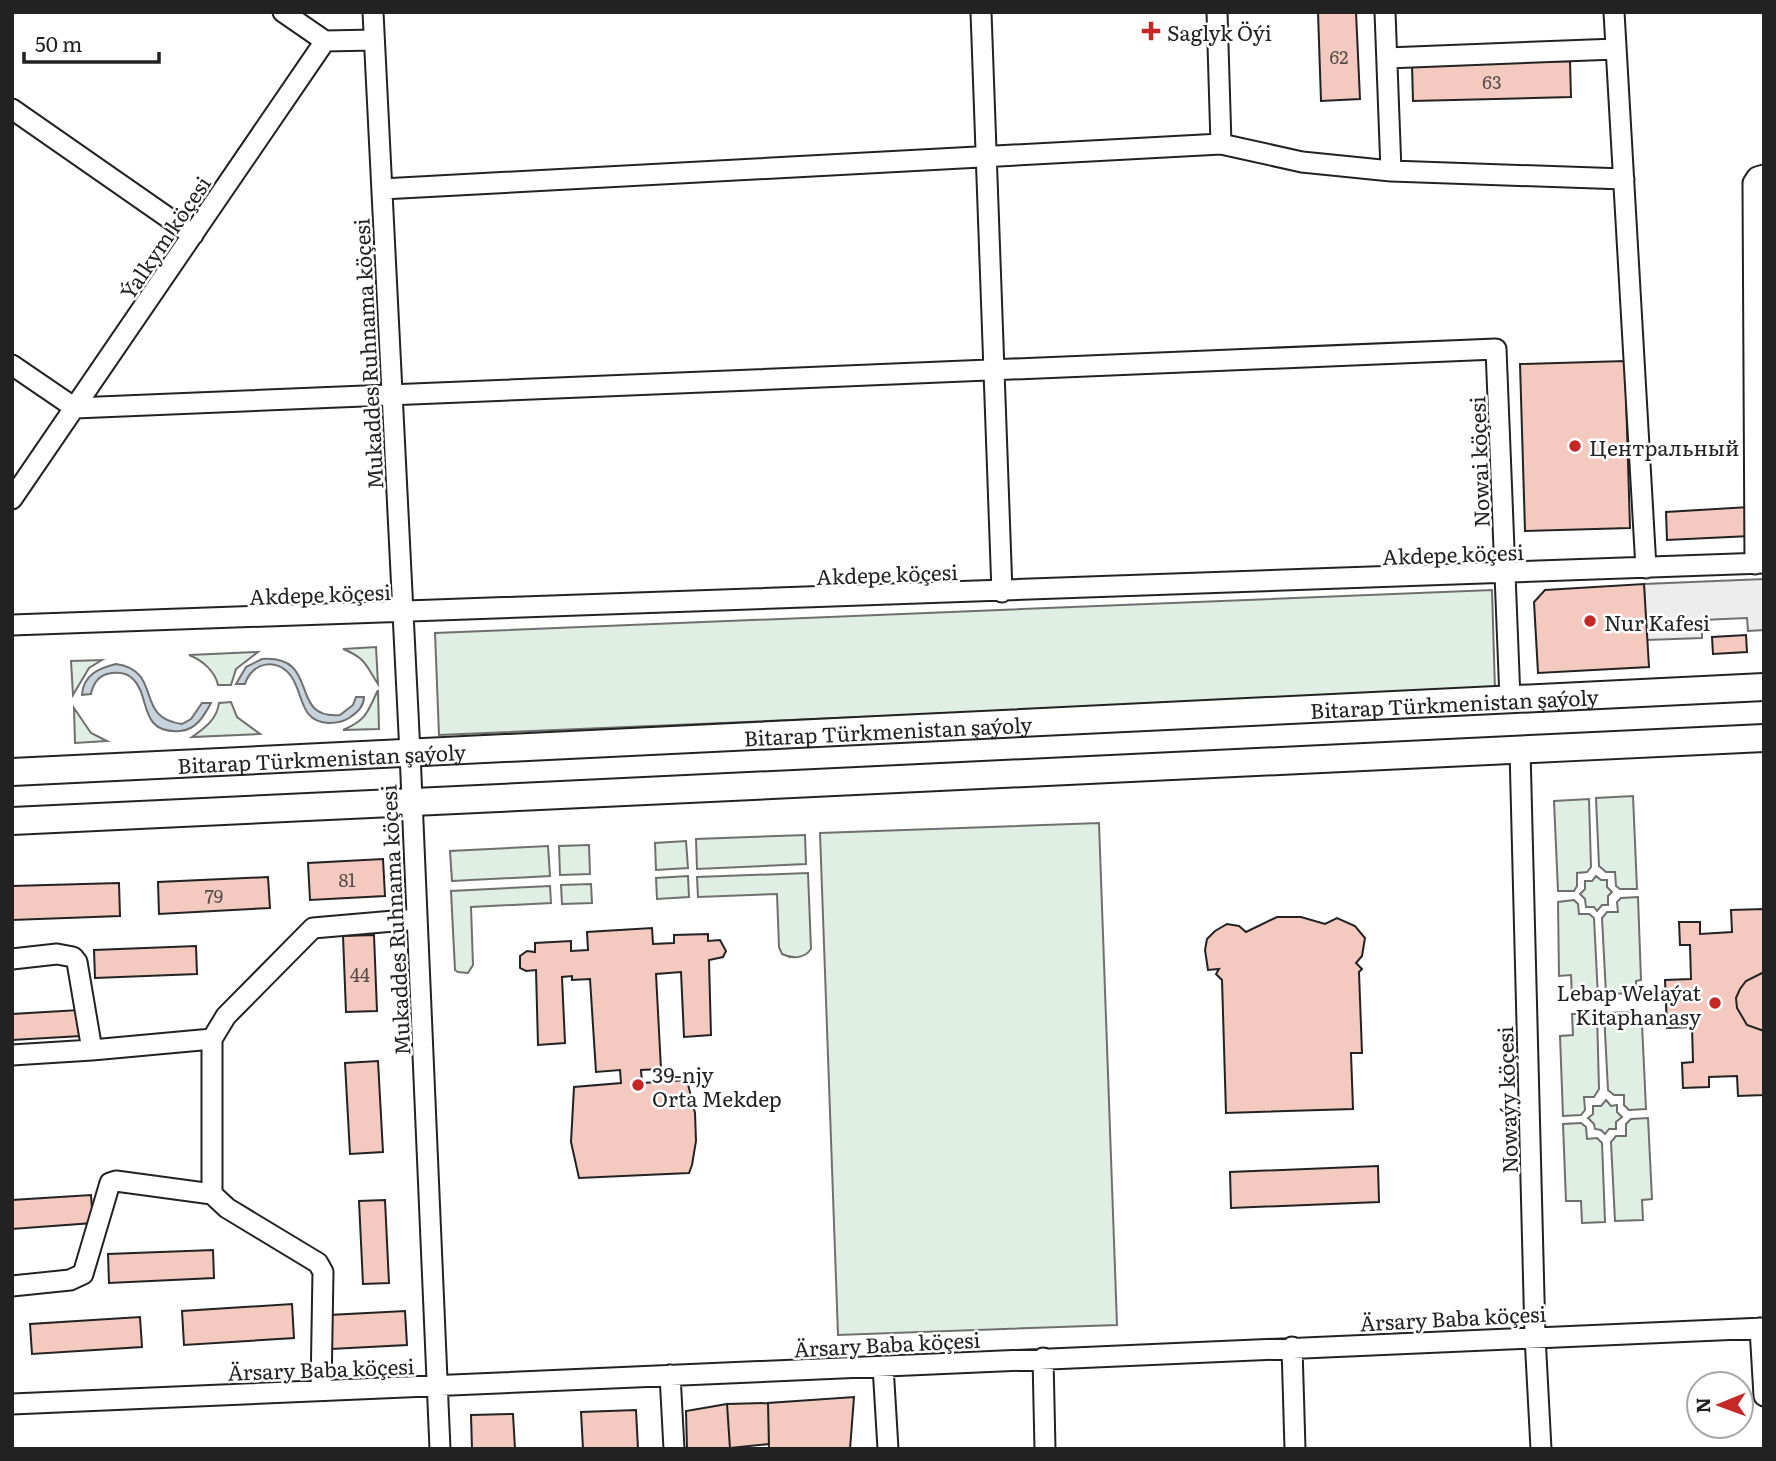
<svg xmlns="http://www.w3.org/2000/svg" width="1776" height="1461" font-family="Literata,serif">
  <rect width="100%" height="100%" fill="#fff"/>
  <path fill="#e0efe3" stroke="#6f6f6f" stroke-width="2" d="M1492 590 1495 690 439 735 435 633Z
    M376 647 378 684C366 666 366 658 343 649Z
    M258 652 236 669 231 685H218C215 671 202 660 189 655Z
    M102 660 89 668 73 695 71 661Z
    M378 690 379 729 343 730C368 719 367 712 378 690Z
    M231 702 237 717 260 734 192 737C205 728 217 719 219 703Z
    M74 708 91 733 107 741 75 743Z
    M1633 796 1637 889H1620L1616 886 1615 872H1606L1599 866 1596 798Z
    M1589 799 1591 867 1587 872 1577 873V886L1574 891H1558L1554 801Z
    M1099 823 1117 1325 838 1335 820 833Z
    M805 835 806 864 697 869 696 839Z
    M686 841 688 868 656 870 655 843Z
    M589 845 590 874 560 875 559 846Z
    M548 846 550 876 452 881 450 851Z
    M808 873 811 949C804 959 792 959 782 954L779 947 777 894 698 897 697 877Z
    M688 876 689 897 657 899 656 878Z
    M1596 876 1601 880H1607V887L1612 892 1608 896V905H1602L1597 911 1594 907H1586L1585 899 1580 894 1585 889V881H1592Z
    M591 884 592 903 562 904 561 885Z
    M550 886 551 903 471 907 473 965 468 973 458 972 455 970 451 891Z
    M1638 897 1641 980 1636 981V993L1606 994 1602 918 1607 912H1618L1617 902 1621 898Z
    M1574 900 1578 904 1579 914H1589L1594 918 1598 997 1572 998 1571 975 1559 976 1558 902Z
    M1634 1012 1635 1024H1642L1646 1109 1629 1110 1624 1105V1095H1614L1608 1090 1604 1013Z
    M1597 1013 1599 1089 1594 1097H1584L1585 1110 1581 1115 1563 1116 1560 1036 1573 1035 1572 1014Z
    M1606 1100 1611 1106 1617 1105V1112L1622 1117 1616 1122V1129H1609L1605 1134 1601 1130 1595 1129 1594 1124 1588 1118 1593 1114V1106H1601Z
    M1648 1118 1652 1199 1642 1200 1643 1220 1615 1221 1611 1142 1616 1136H1626V1124L1631 1119Z
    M1581 1123 1586 1127 1587 1139 1597 1138 1602 1143 1605 1222 1582 1223 1581 1201H1566L1563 1124Z"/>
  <path fill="#ededed" stroke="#6f6f6f" stroke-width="2" d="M1764 579V630L1748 631 1747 618 1702 620V638L1646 640 1644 584Z"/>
  <path fill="#c7d3dd" stroke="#6f6f6f" stroke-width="2" d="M262 659C322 655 287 720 340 715L353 705 356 697H364C364 706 357 713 349 718 343 722 336 723 329 723 299 722 304 694 291 676 277 657 252 662 245 684H236L246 667Z
    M116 664C164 671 133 718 182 724L191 719 202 703H211C204 716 196 730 180 731 138 734 151 696 133 679 126 672 116 672 107 674 97 677 93 684 91 694L82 695C83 675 99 668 116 664Z"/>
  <path fill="#f3c9c0" stroke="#222" stroke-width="2" d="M1318 12H1356L1360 99 1321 101Z
    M1570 61 1571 97 1413 101 1412 65Z
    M1625 361 1630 528 1525 531 1520 364Z
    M1749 507 1750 536 1667 540 1666 512Z
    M1644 584 1649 667 1538 673 1534 602 1545 590Z
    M1746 635 1747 652 1713 654 1712 637Z
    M383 859 385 896 310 900 308 863Z
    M268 877 270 908 159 914 158 882Z
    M119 883 120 916 12 920V886Z
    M1764 909V1095L1738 1096 1737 1076 1709 1077V1087L1683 1088 1682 1063 1693 1062 1692 1027 1667 1028 1665 980 1691 979 1690 945H1680L1679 922H1700V934L1732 932 1731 910Z
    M1277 917H1301L1325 924 1337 918 1355 926 1365 938 1362 956 1356 963 1362 969 1359 972 1362 1053H1351L1353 1109 1226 1113 1222 980 1216 974 1219 969 1208 970 1205 950 1207 939 1215 931 1227 924 1239 926 1246 932Z
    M652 928 653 944 674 943V935L708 934V941L720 940 726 951 723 957 709 960 711 1035 684 1037 681 972 656 974 661 1069 641 1070 642 1083 687 1080 695 1113 696 1141 692 1165 689 1173 579 1178 571 1142 574 1087 621 1083 620 1070 596 1072 590 979 572 980V976L562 977 565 1043 538 1045 536 970 526 971 520 968V956L527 951 535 952V943L571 941V951L588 950 587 932Z
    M374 935 377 1011 346 1012 343 936Z
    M196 946 197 974 95 978 94 950Z
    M1762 973H1764V1031L1747 1025 1737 1008 1736 998 1740 989 1746 981Z
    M79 1010 81 1036 12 1040V1014Z
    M378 1061 383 1152 350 1154 345 1063Z
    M1378 1166 1379 1202 1231 1208 1230 1172Z
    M91 1195 93 1223 12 1229V1200Z
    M385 1200 389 1283 363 1284 359 1201Z
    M213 1250 214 1278 109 1283 108 1254Z
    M292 1304 294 1338 184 1345 182 1311Z
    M405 1311 407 1345 331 1349 329 1315Z
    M140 1317 142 1347 32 1354 30 1324Z
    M854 1397 850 1449H769L768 1403Z
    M768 1403 769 1444 730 1448 727 1404Z
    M727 1404 730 1449H687L686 1411Z
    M636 1410 638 1449H583L581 1412Z
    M513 1414 515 1449H472L471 1415Z"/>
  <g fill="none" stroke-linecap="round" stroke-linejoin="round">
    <defs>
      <path id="minor" d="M283 12 325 41
        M373 12 410 753 440 1449
        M981 12 1002 592
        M1385 12 1391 171
        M1614 12 1646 568
        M1387 58 1616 49
        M12 109 193 235
        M1221 144 1302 162 1391 171 1624 179
        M382 189 1221 144 1217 12
        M12 365 75 408 1496 349 1510 699
        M12 499 325 41 374 40
        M1755 564 1753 183 1757 177 1764 175
        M12 625 1764 563
        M1520 750 1535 1336 1541 1449
        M12 959 57 954 73 957 77 962 92 1050 212 1039
        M12 1055 92 1050
        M212 1194V1039L226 1016 313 928 417 919
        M12 1286 70 1280 83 1274 110 1183 116 1181 212 1194 227 1208 318 1263 323 1272 321 1390
        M1760 1328 1764 1396
        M1292 1347 1295 1449
        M1043 1358 1045 1449
        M883 1366 888 1449
        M670 1375 674 1449
        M12 1404 1764 1328"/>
      <g id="major">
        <path id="s1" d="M12 772 1764 687"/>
        <path d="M12 821 1764 738"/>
      </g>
    </defs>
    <use href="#minor" stroke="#222" stroke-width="23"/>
    <use href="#major" stroke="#222" stroke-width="30"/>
    <use href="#minor" stroke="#fff" stroke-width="19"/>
    <use href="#major" stroke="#fff" stroke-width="26"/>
  </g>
  <g fill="#c62828" stroke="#fff" stroke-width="2.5">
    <path d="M1147.5 20.5h7v7h7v7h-7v7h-7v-7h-7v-7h7z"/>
    <circle cx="1575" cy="446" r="7"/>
    <circle cx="1590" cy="621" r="7"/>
    <circle cx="1715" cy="1003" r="7"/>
    <circle cx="638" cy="1085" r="7"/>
  </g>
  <g text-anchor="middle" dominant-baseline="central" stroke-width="5" stroke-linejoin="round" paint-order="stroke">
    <g font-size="18" fill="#564c4a">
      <text x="1339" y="56">62</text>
      <text x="1492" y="81">63</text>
      <text x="347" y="879">81</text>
      <text x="214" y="895">79</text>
      <text x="360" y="974">44</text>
    </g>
    <g font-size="21" fill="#222" stroke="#fff" text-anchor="start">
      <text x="1167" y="31">Saglyk Öýi</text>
      <text x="1589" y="446">Центральный</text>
      <text x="1604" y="621">Nur Kafesi</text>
      <text x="1701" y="991" text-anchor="end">Lebap Welaýat<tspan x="1701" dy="24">Kitaphanasy</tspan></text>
      <text x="652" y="1073">39-njy<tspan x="652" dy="24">Orta Mekdep</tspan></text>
    </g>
    <g font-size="21" fill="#222" stroke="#fff">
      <text transform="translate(164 237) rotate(-56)">Ýalkym köçesi</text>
      <text transform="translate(367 354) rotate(-93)">Mukaddes Ruhnama köçesi</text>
      <text transform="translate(1478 462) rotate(-92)">Nowai köçesi</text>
      <text transform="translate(1453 553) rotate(-2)">Akdepe köçesi</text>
      <text transform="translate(887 573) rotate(-2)">Akdepe köçesi</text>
      <text transform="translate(320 593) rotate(-2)">Akdepe köçesi</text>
      <text stroke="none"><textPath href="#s1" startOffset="1444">Bitarap Türkmenistan şaýoly</textPath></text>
      <text stroke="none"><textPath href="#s1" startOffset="877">Bitarap Türkmenistan şaýoly</textPath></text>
      <text stroke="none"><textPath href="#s1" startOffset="310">Bitarap Türkmenistan şaýoly</textPath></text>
      <text transform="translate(394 920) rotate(-93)">Mukaddes Ruhnama köçesi</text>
      <text transform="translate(1506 1100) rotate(-92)">Nowaýy köçesi</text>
      <text transform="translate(1453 1317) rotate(-3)">Ärsary Baba köçesi</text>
      <text transform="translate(887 1343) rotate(-3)">Ärsary Baba köçesi</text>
      <text transform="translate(321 1368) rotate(-2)">Ärsary Baba köçesi</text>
    </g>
  </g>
  <rect width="1776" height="1461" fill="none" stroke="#222222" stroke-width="28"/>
  <g transform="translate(1720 1405) rotate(269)"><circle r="33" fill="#ffffff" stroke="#a7a7a7" stroke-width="2"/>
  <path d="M0-5L12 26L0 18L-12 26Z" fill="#c62828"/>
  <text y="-10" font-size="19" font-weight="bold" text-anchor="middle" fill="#222222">N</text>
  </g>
  <path d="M24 52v10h135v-10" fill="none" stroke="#222222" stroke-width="3.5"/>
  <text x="35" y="52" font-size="21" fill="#222222" stroke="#ffffff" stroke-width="5" paint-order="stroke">50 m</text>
</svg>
